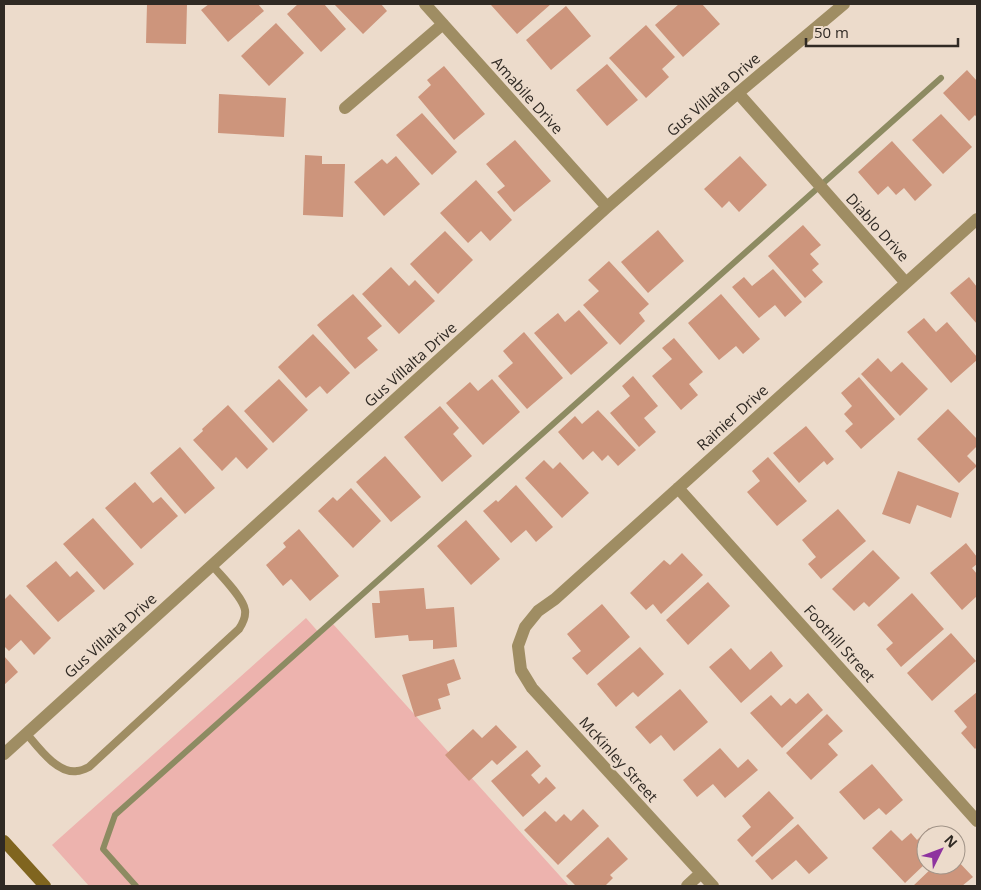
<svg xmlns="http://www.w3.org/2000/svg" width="981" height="890" font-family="'Open Sans',sans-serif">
  <rect width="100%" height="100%" fill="#ecdbcb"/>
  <path fill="#edb3ae" d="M306 618 321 635 333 624 569 886H89L52 845Z"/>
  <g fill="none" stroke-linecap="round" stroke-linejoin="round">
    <path stroke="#8d8b62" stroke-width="6" d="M136 886 103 849 115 815 941 78"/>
  </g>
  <path fill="#cd957c" d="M147 4H187L186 44 146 43Z
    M209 4H258L264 11 228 42 201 10Z
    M298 4H324L346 29 321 52 287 14Z
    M334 4H381L387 11 363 34Z
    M492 4H551L517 34 491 5Z
    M679 4H702L720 24 683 57 655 25Z
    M566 6 591 36 551 70 526 40Z
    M276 23 304 53 269 86 241 56Z
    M646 25 675 57 662 69 669 77 646 98 609 58Z
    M607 64 638 100 607 126 576 90Z
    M444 66 485 114 454 140 418 97 431 85 427 80Z
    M967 70 977 81V118L975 115 969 121 943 93Z
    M219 94 286 98 284 137 218 133Z
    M422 113 457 152 432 175 396 135Z
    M941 114 972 147 943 174 912 140Z
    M515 140 551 181 514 212 497 192 505 186 486 164Z
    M892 141 932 185 915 201 904 188 896 195 888 186 878 195 858 172Z
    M305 155 322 156V164H345L343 217 303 215Z
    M396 156 420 184 384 216 354 182 382 159 387 164Z
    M740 156 767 185 739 212 729 201 722 208 704 189Z
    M476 180 512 220 490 241 481 231 468 243 440 213Z
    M803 225 821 245 810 254 819 264 812 270 823 282 805 298 768 256Z
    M658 230 684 261 648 293 621 262Z
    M445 231 473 260 438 294 410 264Z
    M609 261 649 304 639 313 645 321 620 345 583 305 599 291 588 280Z
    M391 267 409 286 415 280 435 301 399 334 362 294Z
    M773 269 802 302 785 317 775 305 759 318 732 287 744 277 752 286Z
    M969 277 977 287V324L950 293Z
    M353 294 382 326 367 338 378 350 355 369 317 325Z
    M721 294 760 339 743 354 736 346 719 360 688 323Z
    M579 310 608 343 571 375 534 333 558 313 565 322Z
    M924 318 936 332 947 322 977 357V360L951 383 907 332Z
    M524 332 563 378 527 409 498 376 513 363 503 351Z
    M313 334 350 373 327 394 320 386 306 398 278 367Z
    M674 338 703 372 689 384 698 395 681 410 652 376 672 359 662 348Z
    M878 358 891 372 902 362 928 389 900 416 861 374Z
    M633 376 658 406 644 418 656 432 639 447 610 413 630 396 622 386Z
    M859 377 895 419 861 449 845 431 853 424 844 414 852 406 841 393Z
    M279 379 308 410 273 443 244 411Z
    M492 379 520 412 483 445 446 403 470 382 478 391Z
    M228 405 268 449 247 469 236 457 222 471 193 440 203 431 202 429Z
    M440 406 459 428 453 434 472 456 442 482 404 437Z
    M948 409 977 439V446L967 456 977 466 959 483 917 439Z
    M598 410 636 450 618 466 608 455 602 461 593 451 583 460 558 432 575 416 582 424Z
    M806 426 834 459 827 465 824 461 799 483 773 453Z
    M180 447 215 488 185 514 150 473Z
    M385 456 421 497 391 522 356 482Z
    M768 457 807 501 777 526 747 492 760 481 752 471Z
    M544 460 553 469 560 462 589 493 562 518 525 478Z
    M898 471 959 493 951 518 917 505 910 524 882 514Z
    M135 482 153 503 161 497 178 516 141 549 105 508Z
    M516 485 553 527 536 542 526 530 511 543 483 511 496 500 498 502Z
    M351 488 381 521 353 548 318 511 333 497 337 501Z
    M838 509 866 541 821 579 808 564 816 557 802 540Z
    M93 518 134 564 104 590 63 544Z
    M466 520 500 559 471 585 437 546Z
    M299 529 339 576 310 601 291 579 283 586 266 565 286 547 283 543Z
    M966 543 977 557V564L972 568 977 574V596L962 610 930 573Z
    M873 550 900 578 869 607 864 602 854 611 832 589Z
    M682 553 703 575 661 614 653 604 646 610 630 593 664 560 670 565Z
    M56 561 70 577 77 571 95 591 58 622 26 586Z
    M708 582 730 606 688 645 666 620Z
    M424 588 426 609 454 607 457 647 433 649V640L409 641 408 635 375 638 372 603H380L379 591Z
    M912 593 944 629 901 667 886 649 893 643 877 625Z
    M10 594 51 638 34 655 21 640 9 651 4 646V600Z
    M602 604 630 637 587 675 572 658 581 651 567 634Z
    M951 633 976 661 932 701 907 673Z
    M640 647 664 674 638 697 633 692 616 707 597 684Z
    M731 648 750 670 771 651 783 666 741 703 709 667Z
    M4 656 18 672 4 685Z
    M454 659 461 679 447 684 450 695 438 699 441 709 415 717 402 675Z
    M680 689 708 722 674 751 661 735 650 744 635 727Z
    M977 692V747L975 749 961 733 967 727 954 711Z
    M808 693 823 710 782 748 750 713 771 695 781 706 790 698 796 704Z
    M827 714 843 731 828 744 838 755 811 780 786 753Z
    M496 725 517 747 497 765 492 760 469 781 445 755 473 729 482 738Z
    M720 748 738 768 748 759 758 770 725 798 713 784 697 797 683 780Z
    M527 750 541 766 531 775 539 784 546 777 556 788 523 817 491 781Z
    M872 764 903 800 886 815 879 808 864 820 839 792Z
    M769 791 794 818 752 857 737 840 751 827 742 816Z
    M583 809 599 826 558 865 524 830 545 811 556 822 564 814 571 821Z
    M798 824 828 858 809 874 796 860 772 880 755 861Z
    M929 828 935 835H926V863L905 883 872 848 891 830 902 841 911 833 917 840Z
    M608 837 628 859 610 875 613 878 605 886H576L566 876Z
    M956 859 973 877 962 886H913L935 865H956Z"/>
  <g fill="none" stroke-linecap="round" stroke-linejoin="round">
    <path stroke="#9f8d63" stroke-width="8" d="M26 733C38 747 57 774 77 771 81 771 85 769 89 767L239 629C243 623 246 617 245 610 243 597 221 576 212 565"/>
    <path stroke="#9f8d63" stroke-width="12" d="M425 4 607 207
      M738 93 906 283
      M345 108 443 24
      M678 488 977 821
      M4 754 607 207 738 93 844 4
      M687 886 701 873
      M713 886 532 688 521 670 518 646 525 627 538 611 555 599 977 219"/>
    <path stroke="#80651f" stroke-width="12" d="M4 841 45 886"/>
  </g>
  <g text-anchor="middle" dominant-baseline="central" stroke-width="4.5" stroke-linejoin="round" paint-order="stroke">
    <g font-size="15" fill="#302a24" stroke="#ecdbcb">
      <text transform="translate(713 94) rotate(-41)">Gus Villalta Drive</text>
      <text transform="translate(528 95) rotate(48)">Amabile Drive</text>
      <text transform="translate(878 227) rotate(48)">Diablo Drive</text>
      <text transform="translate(410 364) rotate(-42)">Gus Villalta Drive</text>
      <text transform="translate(732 417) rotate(-42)">Rainier Drive</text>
      <text transform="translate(110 635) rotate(-42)">Gus Villalta Drive</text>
      <text transform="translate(840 643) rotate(48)">Foothill Street</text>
      <text transform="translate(619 759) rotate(48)">McKinley Street</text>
    </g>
  </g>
  <rect width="981" height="890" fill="none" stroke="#302a24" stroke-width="10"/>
  <g transform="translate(941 850) rotate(48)"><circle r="24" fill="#ecdbcb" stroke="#a19488"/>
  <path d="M0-4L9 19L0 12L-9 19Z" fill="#8e339f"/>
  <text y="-8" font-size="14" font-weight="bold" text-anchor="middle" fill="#302a24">N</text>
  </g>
  <path d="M806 38v8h152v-8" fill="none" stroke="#302a24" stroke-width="2.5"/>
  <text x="814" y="38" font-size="15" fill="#302a24" stroke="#ecdbcb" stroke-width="4" paint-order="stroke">50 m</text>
</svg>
